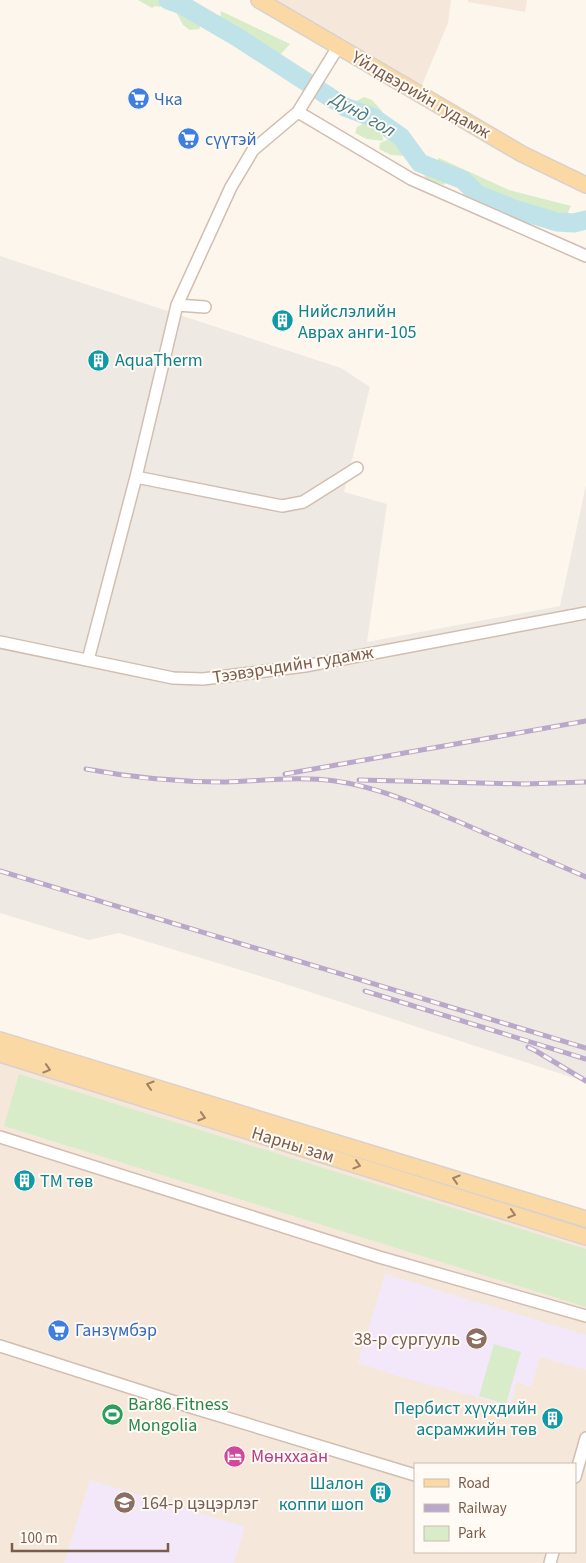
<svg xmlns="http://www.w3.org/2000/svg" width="586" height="1563" font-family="'Source Sans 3',sans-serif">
  <rect width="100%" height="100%" fill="#fdf6ec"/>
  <path fill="#f5e8da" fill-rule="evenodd" d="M276 0H451L448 23 422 85Z
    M468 0H527L525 12 468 2Z
    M0 1050 586 1236V1563H0ZM415 1464H575V1552H415Z"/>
  <path fill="#efe9e4" d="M0 256 341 368 370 387 344 492 387 504 367 642 560 606 586 485V1082L273 980 119 933 89 940 0 913Z"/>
  <path fill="#f3e8fa" d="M385 1274 586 1335V1370L540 1357 531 1387 517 1382 510 1406 404 1378 358 1363Z
    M90 1480 245 1527 234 1563H64Z"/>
  <path fill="#d8ecc9" d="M138 0H162L165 2 160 7 155 6 152 8Z
    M178 9C187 11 197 15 202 23L199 29 190 30 183 25 176 12Z
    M221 11 290 44 281 54 233 33 220 24Z
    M364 97 372 100 382 111V114L366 113 354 107 356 101Z
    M365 123 373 126 383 137V141L367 139 355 133 357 127Z
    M389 139 396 142 407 153 406 156 391 155 379 149 380 143Z
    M439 158 509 190 571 206 565 219 489 195 436 163Z
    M430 169 446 175 449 179 444 185 428 180 425 177 424 174Z
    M19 1074 586 1249V1307L4 1126Z
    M494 1344 521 1352 506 1404 479 1396Z"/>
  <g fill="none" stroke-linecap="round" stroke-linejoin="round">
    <path stroke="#bfe3e8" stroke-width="19" d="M168 0 182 5 237 37 345 107 374 118 401 137 420 163 463 180 477 194 514 209 557 222 574 223 586 220"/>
    <defs>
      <path id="minor" d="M298 112 411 179 586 256
        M177 305 205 307
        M136 477 282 506 303 502 357 468
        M0 642 173 678 203 679 305 666 586 613
        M88 660 136 477 177 305 231 187 253 150 298 112 338 47
        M0 1137 379 1257 586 1316
        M0 1346 194 1408 415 1475
        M575 1477 586 1438
        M550 1563 553 1552"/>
      <path id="major" d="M259 0 522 154 586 185
        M0 1040 586 1219
        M0 1054 586 1237"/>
    </defs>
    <use href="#minor" stroke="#d1beb0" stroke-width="14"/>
    <use href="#major" stroke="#dad1cd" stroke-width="18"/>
    <use href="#minor" stroke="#fff" stroke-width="11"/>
    <use href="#major" stroke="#fbd9a5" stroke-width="15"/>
    <defs>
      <path id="rail" d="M86 769C134 778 176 782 225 782 262 781 298 776 335 781 378 787 418 805 457 821 500 840 543 858 586 877
        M285 774 586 721
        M359 780 525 784 586 782
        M0 871 586 1048
        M365 991 586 1059
        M528 1047 536 1051 586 1081"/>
    </defs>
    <use href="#rail" stroke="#b9a8c9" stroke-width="5"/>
    <use href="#rail" stroke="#fffaf3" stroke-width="3" stroke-dasharray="9" stroke-linecap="butt"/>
  </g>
  <defs><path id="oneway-chevron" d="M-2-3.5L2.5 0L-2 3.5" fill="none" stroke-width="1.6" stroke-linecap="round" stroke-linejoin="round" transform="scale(1.25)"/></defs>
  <g stroke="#a18267">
    <use href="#oneway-chevron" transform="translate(47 1069) rotate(17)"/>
    <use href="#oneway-chevron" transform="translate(150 1085) rotate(-163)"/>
    <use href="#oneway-chevron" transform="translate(202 1117) rotate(17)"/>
    <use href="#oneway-chevron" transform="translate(357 1165) rotate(17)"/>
    <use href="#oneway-chevron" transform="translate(456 1179) rotate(-163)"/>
    <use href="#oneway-chevron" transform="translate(512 1214) rotate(17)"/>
  </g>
  <defs>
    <symbol id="supermarket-disc" viewBox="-11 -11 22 22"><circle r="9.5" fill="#3f7fe0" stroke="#fffaf3"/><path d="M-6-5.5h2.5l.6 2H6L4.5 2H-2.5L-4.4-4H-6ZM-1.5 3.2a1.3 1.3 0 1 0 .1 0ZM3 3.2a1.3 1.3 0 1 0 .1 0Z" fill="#fff"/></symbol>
    <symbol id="building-disc" viewBox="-11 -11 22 22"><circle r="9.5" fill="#0f9aa8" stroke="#fffaf3"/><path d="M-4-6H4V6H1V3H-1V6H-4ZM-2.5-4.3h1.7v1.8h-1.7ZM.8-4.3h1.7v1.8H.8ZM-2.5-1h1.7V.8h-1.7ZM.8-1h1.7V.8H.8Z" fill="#fff"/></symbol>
    <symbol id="school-disc" viewBox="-11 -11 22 22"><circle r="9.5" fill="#8d6e63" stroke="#fffaf3"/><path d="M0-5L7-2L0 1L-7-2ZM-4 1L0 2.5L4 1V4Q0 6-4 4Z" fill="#fff"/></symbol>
    <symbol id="stadium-disc" viewBox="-11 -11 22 22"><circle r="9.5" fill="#2e9e5b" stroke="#fffaf3"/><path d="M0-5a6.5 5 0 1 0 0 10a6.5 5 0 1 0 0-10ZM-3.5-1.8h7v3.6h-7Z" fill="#fff"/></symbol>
    <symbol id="hotel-disc" viewBox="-11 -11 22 22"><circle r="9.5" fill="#d1479c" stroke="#fffaf3"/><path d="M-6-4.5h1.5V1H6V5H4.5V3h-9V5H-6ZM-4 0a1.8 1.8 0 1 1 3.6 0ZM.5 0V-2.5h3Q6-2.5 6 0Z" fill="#fff"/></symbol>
  </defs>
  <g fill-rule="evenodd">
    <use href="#supermarket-disc" x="126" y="86" width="25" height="25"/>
    <use href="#supermarket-disc" x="176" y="126" width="25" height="25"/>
    <use href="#building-disc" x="270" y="308" width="25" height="25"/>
    <use href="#building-disc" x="86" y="348" width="25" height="25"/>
    <use href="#building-disc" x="12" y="1168" width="25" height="25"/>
    <use href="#supermarket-disc" x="46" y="1318" width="25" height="25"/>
    <use href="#school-disc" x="464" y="1326" width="25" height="25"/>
    <use href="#stadium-disc" x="100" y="1402" width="25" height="25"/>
    <use href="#building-disc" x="540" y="1406" width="25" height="25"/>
    <use href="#hotel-disc" x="222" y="1444" width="25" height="25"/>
    <use href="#building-disc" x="368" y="1480" width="25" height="25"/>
    <use href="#school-disc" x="112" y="1490" width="25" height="25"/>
  </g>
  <g text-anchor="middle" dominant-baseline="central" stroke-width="4" stroke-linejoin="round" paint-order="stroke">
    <g font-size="18" fill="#7a5c4d" stroke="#fffaf3">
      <text transform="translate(421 95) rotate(30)">Yйлдвэрийн гудамж</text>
      <text transform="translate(293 665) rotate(-9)">Тээвэрчдийн гудамж</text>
      <text transform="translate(293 1145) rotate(17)">Нарны зам</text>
    </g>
    <g font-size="18" fill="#366cbe" stroke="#fffaf3" text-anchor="start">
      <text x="154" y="99">Чка</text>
      <text x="205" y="139">сүүтэй</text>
      <text x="75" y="1330">Ганзүмбэр</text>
    </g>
    <g font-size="18" fill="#0d838f" stroke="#fffaf3" text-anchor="start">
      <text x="298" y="311">Нийслэлийн<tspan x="298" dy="21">Аврах анги-105</tspan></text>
      <text x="115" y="360">AquaTherm</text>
      <text x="40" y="1181">TM төв</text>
      <text x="537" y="1408" text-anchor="end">Пербист хүүхдийн<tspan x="537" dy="21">асрамжийн төв</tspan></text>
      <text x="364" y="1483" text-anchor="end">Шалон<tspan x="364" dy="21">коппи шоп</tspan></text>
    </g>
    <g font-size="18" fill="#785e54" stroke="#fffaf3" text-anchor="end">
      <text x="460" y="1339">38-р сургууль</text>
      <text x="141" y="1503" text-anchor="start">164-р цэцэрлэг</text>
    </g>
    <g font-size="18" fill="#27864d" stroke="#fffaf3" text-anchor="start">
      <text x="128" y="1404">Bar86 Fitness<tspan x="128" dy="21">Mongolia</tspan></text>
    </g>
    <g font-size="18" fill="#b23c85" stroke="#fffaf3" text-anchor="start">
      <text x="251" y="1456">Мөнххаан</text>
    </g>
    <g font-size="19" font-style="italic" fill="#437c86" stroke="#fffaf3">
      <text transform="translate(363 115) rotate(30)">Дунд гол</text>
    </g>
  </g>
  <rect x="414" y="1463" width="162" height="90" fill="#fffaf3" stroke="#cabbb1"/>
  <rect x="424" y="1479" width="25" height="8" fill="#fbd9a5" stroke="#cabbb1"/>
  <text x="458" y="1488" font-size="15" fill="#7a5c4d">Road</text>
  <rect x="424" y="1504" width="25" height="8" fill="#b9a8c9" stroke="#cabbb1"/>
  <text x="458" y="1513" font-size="15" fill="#7a5c4d">Railway</text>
  <rect x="424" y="1526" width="25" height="15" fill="#d8ecc9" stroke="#cabbb1"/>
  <text x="458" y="1538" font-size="15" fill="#7a5c4d">Park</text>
  <path d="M12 1543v8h156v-8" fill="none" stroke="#7a5c4d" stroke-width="2.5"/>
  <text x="20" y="1543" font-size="15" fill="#7a5c4d" stroke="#fffaf3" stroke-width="4" paint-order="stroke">100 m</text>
</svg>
